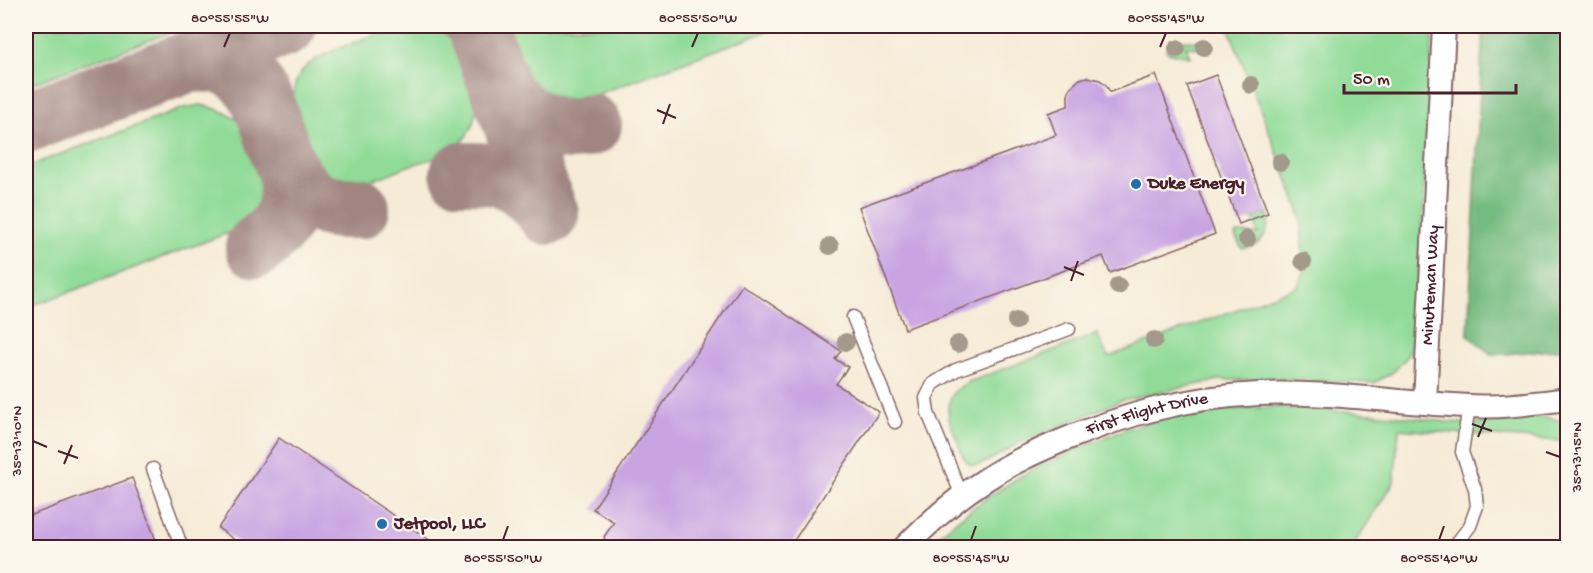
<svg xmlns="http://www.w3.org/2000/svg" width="1593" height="573" font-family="'Gochi Hand',sans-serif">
  <rect width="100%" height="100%" fill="#fbf7ec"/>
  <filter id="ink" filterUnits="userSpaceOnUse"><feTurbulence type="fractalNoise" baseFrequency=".0167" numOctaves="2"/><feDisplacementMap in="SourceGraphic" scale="12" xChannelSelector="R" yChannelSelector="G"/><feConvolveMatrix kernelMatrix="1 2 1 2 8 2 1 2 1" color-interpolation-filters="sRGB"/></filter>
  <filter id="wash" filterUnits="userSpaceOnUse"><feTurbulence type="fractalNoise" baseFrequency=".008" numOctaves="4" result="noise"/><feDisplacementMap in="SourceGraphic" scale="24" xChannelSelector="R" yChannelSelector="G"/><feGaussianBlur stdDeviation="1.35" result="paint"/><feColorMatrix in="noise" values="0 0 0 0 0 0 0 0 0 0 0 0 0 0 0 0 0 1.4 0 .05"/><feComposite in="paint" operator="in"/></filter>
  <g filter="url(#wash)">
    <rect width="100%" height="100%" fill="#f6ebd7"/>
    <path fill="#90db98" stroke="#6d7d62" stroke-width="1.5" d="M26 26H187L26 86Z
      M399 26C409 25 426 23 435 28 458 39 477 79 476 105 476 115 473 126 467 135 464 139 459 145 455 148 443 157 422 162 408 166 395 171 382 178 369 180 356 183 342 182 330 175 308 160 288 111 295 85 296 80 301 73 304 69 318 52 376 35 399 26Z
      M505 26H781L582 100C576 101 569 102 563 101 527 98 514 54 505 26Z
      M1228 26H1433L1419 293 1413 338 1408 356 1392 373 1374 383 1277 379 1219 380 1122 400 1020 443 988 461 978 465H972L967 462 963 456 949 419 948 409 950 400 955 391 966 383 1097 334 1108 357 1297 287 1303 274 1302 223 1298 207Z
      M1185 40 1207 44 1210 48 1206 50 1186 46 1190 57 1168 52 1166 50 1168 46Z
      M201 105C237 112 254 130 261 166 263 174 266 186 264 194 260 211 245 222 231 232L26 308V167L184 108Z
      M1268 213C1272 230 1260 249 1242 248L1235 236 1236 233 1259 234 1253 219Z
      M1272 407C1315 409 1358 411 1400 416 1429 419 1458 425 1487 423 1516 420 1540 410 1567 424V452L1561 441 1399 429 1394 482 1352 547 925 548C952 522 984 499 1016 479 1030 470 1046 464 1061 457 1091 442 1122 428 1155 421 1193 411 1232 409 1272 407Z"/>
    <path fill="#74bb80" stroke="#5f6d56" stroke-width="1.5" d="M1483 26H1567V349L1492 355 1468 335Z"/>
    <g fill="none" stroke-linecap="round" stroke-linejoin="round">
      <path stroke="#a08581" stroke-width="62" d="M477 26 548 214
        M188 62C205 61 222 60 237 70 284 99 267 192 332 207 341 209 351 208 359 208
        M503 94C522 114 543 130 573 129 579 129 585 126 591 125
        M26 122 285 26
        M461 173C506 172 520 179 548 214
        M256 247C287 224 292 209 289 172"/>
    </g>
    <g id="blocks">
      <path fill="#c9a4e2" d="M1156 75 1215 234 1110 273 1103 256 905 329 859 207 1056 135 1048 113 1068 106V95L1070 88 1080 79 1087 77 1100 80 1106 85 1110 92Z
        M1216 75 1268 213 1239 224 1187 86Z
        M742 285 841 351 835 359 848 367 836 384 879 412 789 548H607L604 537 614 522 593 509Z
        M279 438 372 501 441 548H246L218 528Z
        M132 478 159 548H26V517Z"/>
    </g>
  </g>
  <g filter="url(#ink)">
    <use href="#blocks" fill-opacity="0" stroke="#866667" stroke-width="1.5"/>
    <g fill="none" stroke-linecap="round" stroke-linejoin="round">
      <defs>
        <path id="service" d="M853 317 895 422
          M153 469 182 548
          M962 496 928 413 926 398 933 384 956 370 1069 329
          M1453 548 1470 526 1477 506 1475 489 1462 452 1469 406"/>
        <g id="minor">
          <path id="s1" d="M1425 402 1444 26"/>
          <path id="s2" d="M904 548C929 522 958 497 988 478 1011 463 1036 452 1061 441 1126 414 1187 397 1259 394 1328 391 1398 403 1468 406 1501 408 1535 403 1568 399"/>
        </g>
      </defs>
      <use href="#service" stroke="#866667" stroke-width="15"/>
      <use href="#minor" stroke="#866667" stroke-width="26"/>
      <use href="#service" stroke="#fff" stroke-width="12"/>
      <use href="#minor" stroke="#fff" stroke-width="22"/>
    </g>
    <g fill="#a39a8b">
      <circle cx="1204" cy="47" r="9"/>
      <circle cx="1177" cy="49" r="9"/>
      <circle cx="1251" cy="85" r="9"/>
      <circle cx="1280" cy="162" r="9"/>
      <circle cx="1247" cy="239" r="9"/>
      <circle cx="830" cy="246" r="9"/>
      <circle cx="1303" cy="261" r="9"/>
      <circle cx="1118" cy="286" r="9"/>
      <circle cx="1016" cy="321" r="9"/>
      <circle cx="1154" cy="340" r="9"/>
      <circle cx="846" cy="342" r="9"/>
      <circle cx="958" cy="344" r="9"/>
    </g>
  </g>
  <path fill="none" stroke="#4a1f2b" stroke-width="2" d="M224 47 230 33M692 47 698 33M1160 47 1166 33M657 110 676 118M663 124 670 104M1064 267 1084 275M1071 281 1078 261M1472 424 1492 431M1478 437 1486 418M33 441 47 447M58 451 78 458M1546 452 1560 457M64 464 72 445M503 540 508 526M971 540 976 526M1439 540 1444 526"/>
  <g fill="#1f6fb2" stroke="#fbf7ec" stroke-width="2">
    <circle cx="1136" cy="184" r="6"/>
    <circle cx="382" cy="524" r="6"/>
  </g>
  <g text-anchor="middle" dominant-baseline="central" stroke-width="4.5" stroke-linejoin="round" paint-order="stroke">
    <g font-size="18" font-weight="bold" fill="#4a1f2b" stroke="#fbf7ec" text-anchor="start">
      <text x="1148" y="184">Duke Energy</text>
      <text x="394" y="524">Jetpool, LLC</text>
    </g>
    <g font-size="18" fill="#4a1f2b" stroke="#fbf7ec">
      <text stroke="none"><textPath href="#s1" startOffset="117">Minuteman Way</textPath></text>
      <text stroke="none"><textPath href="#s2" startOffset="282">First Flight Drive</textPath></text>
    </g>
  </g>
  <rect width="1593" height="573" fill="none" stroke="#fbf7ec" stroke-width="66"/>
  <path d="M1344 84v9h172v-9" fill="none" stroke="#4a1f2b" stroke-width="3"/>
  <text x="1353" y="84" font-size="18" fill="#4a1f2b" stroke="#fbf7ec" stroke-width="4.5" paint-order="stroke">50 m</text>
  <rect x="33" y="33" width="1527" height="507" fill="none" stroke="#4a1f2b" stroke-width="2"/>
  <g font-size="15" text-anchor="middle" fill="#4a1f2b">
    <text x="230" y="22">80°55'55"W</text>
    <text x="698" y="22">80°55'50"W</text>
    <text x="1166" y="22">80°55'45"W</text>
    <text transform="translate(16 441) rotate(-90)" y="5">35°13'10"N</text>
    <text transform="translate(1576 457) rotate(-90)" y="5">35°13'15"N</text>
    <text x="503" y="562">80°55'50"W</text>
    <text x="971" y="562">80°55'45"W</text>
    <text x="1439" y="562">80°55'40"W</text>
  </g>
</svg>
